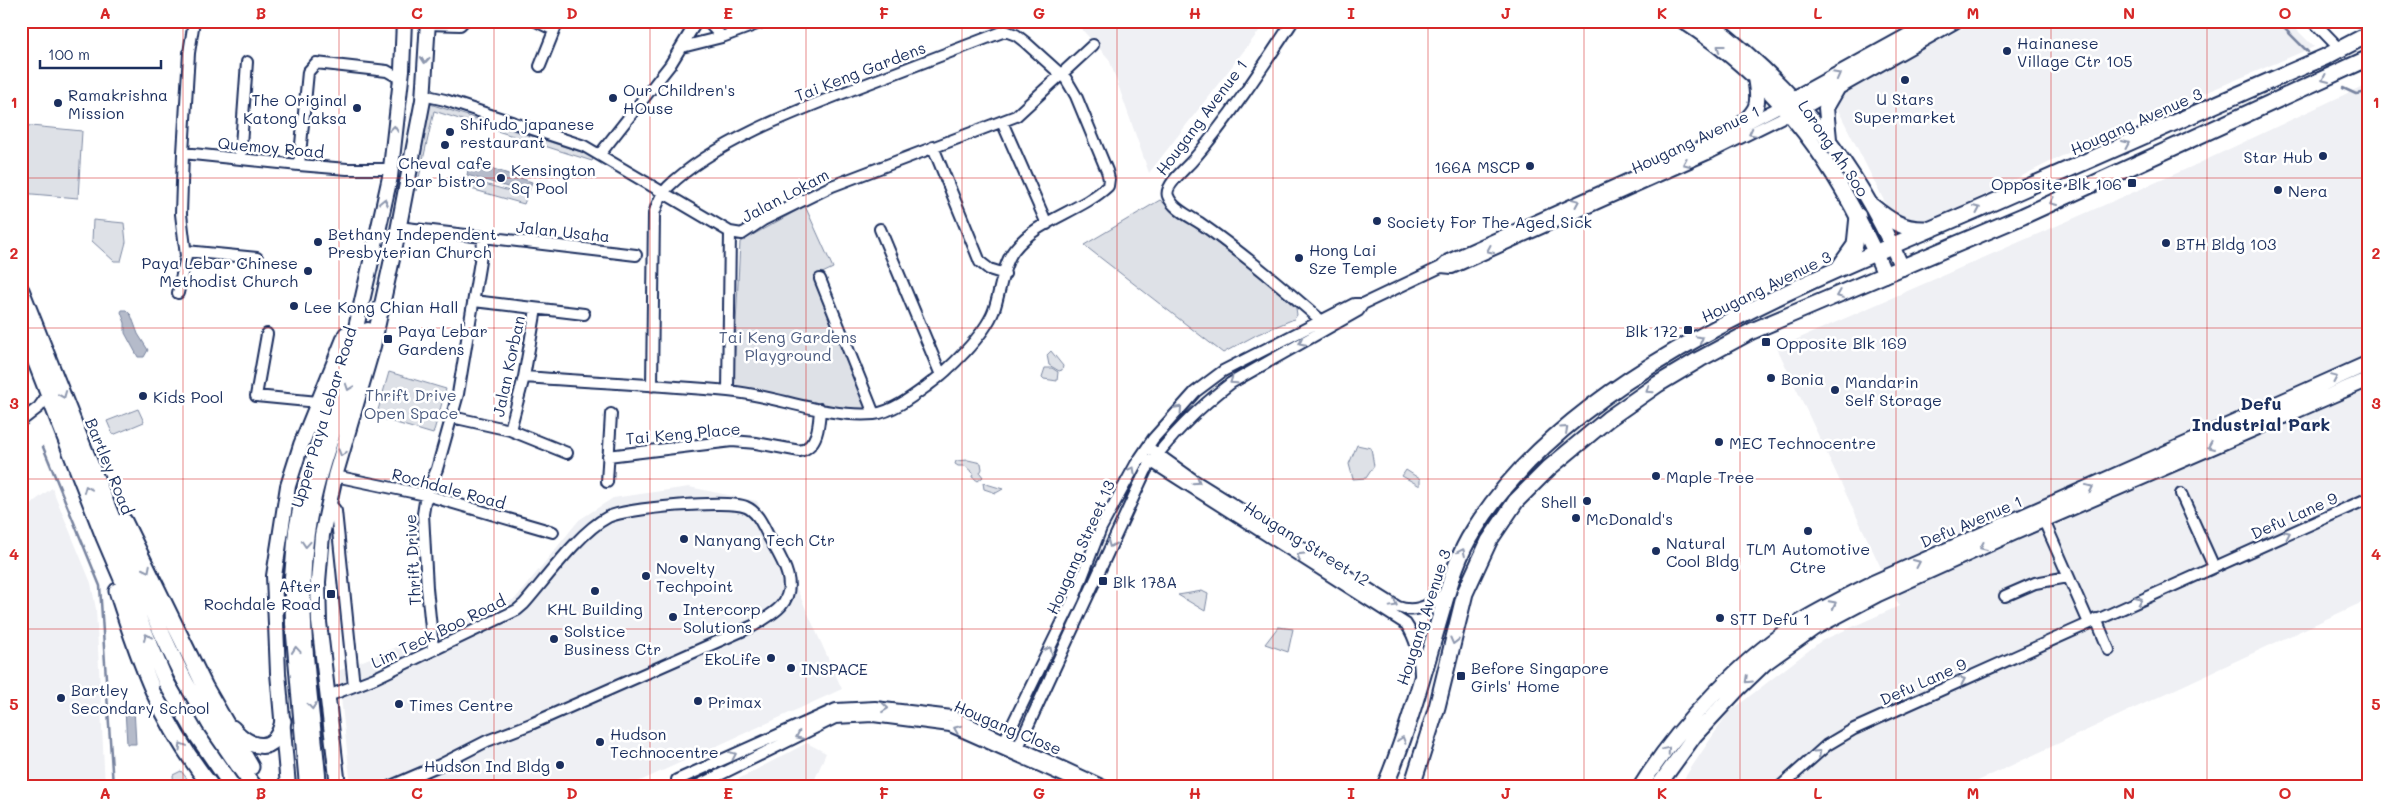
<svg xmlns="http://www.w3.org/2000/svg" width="2390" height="807" font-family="Mali,sans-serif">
  <rect width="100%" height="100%" fill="#fff"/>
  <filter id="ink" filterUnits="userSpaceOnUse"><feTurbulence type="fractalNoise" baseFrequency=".02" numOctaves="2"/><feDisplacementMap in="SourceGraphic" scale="10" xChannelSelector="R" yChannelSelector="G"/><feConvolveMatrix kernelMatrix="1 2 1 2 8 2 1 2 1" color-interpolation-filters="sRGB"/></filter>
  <g filter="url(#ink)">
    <path fill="#eff0f4" d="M1074 21H1267L1149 173 1109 59Z
      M1976 21H2288L2314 47 2102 136 1902 236 1832 98Z
      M2369 83V599L1967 786H1679L1728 713 1821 641 1899 606 1777 348 2191 167Z
      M689 487 757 501 842 689 629 786H351L338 671 515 599 579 520 613 498Z
      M52 488 91 583 96 609 105 786H21V511Z
      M807 743 826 753 812 786H725Z"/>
    <path fill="#dee1e7" stroke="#7c88a2" d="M430 104 594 156 592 161 434 111 416 191 417 159Z
      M21 125 82 131 78 198 21 193Z
      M467 179 527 196 524 204 464 187Z
      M1160 200 1260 276 1296 308 1297 315 1294 319 1258 334 1223 353 1084 245Z
      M805 206 833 268 816 276 869 409C823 410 778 397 733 387L740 242Z
      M93 220 124 223 126 242 121 261H114L92 241Z
      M1051 351 1063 366 1062 370 1059 371 1049 365 1047 355Z
      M1045 368H1052L1058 372 1057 381 1044 379 1042 377Z
      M389 372 446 389 433 434 376 417Z
      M138 409 144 422 113 435 107 421Z
      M1357 445 1371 448 1374 466 1366 478 1353 479 1349 464Z
      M968 460 981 463 982 469 980 473 983 477 978 481 972 477 973 473 965 466H958L955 464 956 461Z
      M1406 470 1420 479V486L1402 476Z
      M983 483 1003 489 996 493 984 489Z
      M1202 591 1208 594 1205 611 1178 595Z
      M1278 627 1293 629 1288 652 1265 644Z
      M181 771 193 786H174L173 775Z"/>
    <path fill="#b5bbca" stroke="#77839f" d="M470 161 532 182 528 193 467 175Z
      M122 310H126L131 315 138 334 148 350 144 357H138L125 333V323L121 312Z
      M134 708 136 744H127L125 709Z"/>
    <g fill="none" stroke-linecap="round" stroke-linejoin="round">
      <path stroke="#77839f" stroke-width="2.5" d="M2277 21 2308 52
        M2343 88 2356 94 2369 92
        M43 447 100 586 113 786"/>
      <defs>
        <path id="minor" d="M536 21 554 30
          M707 21 722 37
          M1293 21C1262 68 1230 117 1193 160 1187 167 1164 186 1168 196 1173 209 1189 216 1200 223 1243 253 1284 288 1324 323
          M2313 21 2341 50
          M428 24 460 25 464 21
          M682 47 722 37 765 21
          M540 66 558 21
          M423 95 445 100 584 146 730 232 742 234 763 220 832 186 1016 116 1093 45
          M1002 122 1047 224
          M933 147 980 262 989 269 1005 274
          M183 153 299 165 347 169H390
          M600 154 670 65 697 21
          M240 159 247 62
          M299 165 308 72 316 63 387 71 401 79
          M398 227 636 255
          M880 229 941 375
          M186 251 257 258
          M1441 267 1452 268 1712 152 1791 113
          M820 279 874 414
          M178 293 186 256 181 214 183 153 189 53 194 21
          M474 301 584 314
          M267 334 256 396 318 402
          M524 377C592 382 660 385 728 391 776 395 824 418 874 414 892 412 912 397 927 386 948 371 985 335 994 310 1000 293 1003 264 1014 250 1038 219 1080 212 1108 186L1109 179 1107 171 1076 96 1066 79 1025 42 1016 35 1005 31C955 50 905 69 856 88 796 111 714 142 668 187 661 194 657 204 654 214L652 386
          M728 391 730 232
          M452 417 510 430 567 453
          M21 421 39 407 49 393
          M510 430 524 377 536 309
          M1152 450 1194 480 1398 607C1416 614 1432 605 1446 592
          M608 456 732 441 756 443 800 451C818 446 819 425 820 409
          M1147 459 1406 624C1417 640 1419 655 1420 674
          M335 476 426 495 553 532
          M607 482 611 414
          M2181 494 2214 567
          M329 502 336 511 354 686
          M2041 514 2089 623
          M2005 596 2035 583 2068 577
          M2096 619 2109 650
          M433 648 427 588 423 514 426 495 437 469 458 394 484 237
          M328 696 375 678 517 610 524 604C546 579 579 532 608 517 627 508 728 499 746 507 758 512 763 526 769 537 780 557 800 584 781 606 774 614 762 620 753 626L531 724 487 741 440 765 391 786
          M1001 748 1074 598 1101 528 1136 464 1153 439 1195 392 1223 371 1354 304H1363L1441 267 1448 260 1709 143 1783 105
          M1015 754 1146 470C1170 436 1198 408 1231 383L1358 311 1363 304
          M677 786V780L836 709 875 707 952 716 1104 786
          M697 786 835 718 873 716 950 726 1085 786
          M1781 786 1827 745 1854 729 2369 498"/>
        <path id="major" d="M1683 21C1783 86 1839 168 1885 275
          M1707 21C1795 88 1858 166 1902 268
          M1788 102 1935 21
          M1796 111 1955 21
          M1738 128C1758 109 1760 106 1755 78
          M1829 139 1826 108 1837 89
          M288 786 278 673 274 576 288 486 301 445 346 334
          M307 786 293 624 292 577 296 530 305 485 355 332 378 231 390 177 402 70 404 21
          M319 786C312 704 296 614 307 533 317 463 348 397 368 330
          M338 786 319 622 318 582 322 535 335 476 373 346 396 241 423 100 428 21
          M1641 786C1678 726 1745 655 1805 619 1827 606 1850 595 1873 583L2369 363
          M1658 786 1695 735 1737 690 1765 663 1814 628 1878 594 2013 533 2369 379"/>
        <path id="highway" d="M1872 206C1889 220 1903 230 1926 229
          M1838 269 1855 245 1858 216
          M21 290C56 378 90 466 127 554 164 639 194 714 254 786
          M21 324 104 537 166 682
          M124 521 205 687 251 767
          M117 591C141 666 161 723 211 786
          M232 728C251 750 276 755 283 721
          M1385 786C1407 734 1422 678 1438 624 1448 591 1455 559 1474 530 1573 370 1811 281 1978 209 2093 158 2209 107 2325 57L2369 34
          M1412 786 1437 707 1465 593 1489 541 1516 501 1549 468 1608 419 1658 384 1700 359 1752 331 2023 216 2369 58"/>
      </defs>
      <use href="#minor" stroke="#1b2f5e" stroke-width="14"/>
      <use href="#major" stroke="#1b2f5e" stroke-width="18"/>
      <use href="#highway" stroke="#1b2f5e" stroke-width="19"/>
      <use href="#minor" stroke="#fff" stroke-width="10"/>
      <use href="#major" stroke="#fff" stroke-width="14"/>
      <use href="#highway" stroke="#fff" stroke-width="15"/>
      <defs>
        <path id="highway-bridge" d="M166 682 196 734 232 786"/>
      </defs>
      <use href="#highway-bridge" stroke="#1b2f5e" stroke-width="19" stroke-linecap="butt"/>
      <use href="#highway-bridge" stroke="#fff" stroke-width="15"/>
    </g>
    <defs><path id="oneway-chevron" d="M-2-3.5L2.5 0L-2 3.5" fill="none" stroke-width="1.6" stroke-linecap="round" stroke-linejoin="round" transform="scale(1.25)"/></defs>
    <g stroke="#8d97ae">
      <use href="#oneway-chevron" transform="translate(1720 48) rotate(-142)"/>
      <use href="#oneway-chevron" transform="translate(425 60) rotate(95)"/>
      <use href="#oneway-chevron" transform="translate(1837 75) rotate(-28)"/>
      <use href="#oneway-chevron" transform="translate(2325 79) rotate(156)"/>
      <use href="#oneway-chevron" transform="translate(394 129) rotate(-84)"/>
      <use href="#oneway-chevron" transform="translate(1752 133) rotate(153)"/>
      <use href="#oneway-chevron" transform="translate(2126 144) rotate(-24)"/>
      <use href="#oneway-chevron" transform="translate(1686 163) rotate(157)"/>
      <use href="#oneway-chevron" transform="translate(384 202) rotate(-78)"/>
      <use href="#oneway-chevron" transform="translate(1576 202) rotate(-24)"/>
      <use href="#oneway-chevron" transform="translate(2053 202) rotate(156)"/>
      <use href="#oneway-chevron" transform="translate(1977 209) rotate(-24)"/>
      <use href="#oneway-chevron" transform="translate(1490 250) rotate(156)"/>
      <use href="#oneway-chevron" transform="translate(1840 295) rotate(158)"/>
      <use href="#oneway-chevron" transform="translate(1700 339) rotate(-29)"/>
      <use href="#oneway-chevron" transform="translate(1302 342) rotate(152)"/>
      <use href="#oneway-chevron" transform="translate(2334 378) rotate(-24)"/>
      <use href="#oneway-chevron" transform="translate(1233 381) rotate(146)"/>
      <use href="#oneway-chevron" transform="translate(349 387) rotate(109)"/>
      <use href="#oneway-chevron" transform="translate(1649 390) rotate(145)"/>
      <use href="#oneway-chevron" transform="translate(63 395) rotate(68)"/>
      <use href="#oneway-chevron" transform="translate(1179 409) rotate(-47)"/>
      <use href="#oneway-chevron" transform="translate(1565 429) rotate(-42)"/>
      <use href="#oneway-chevron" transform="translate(2211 446) rotate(157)"/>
      <use href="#oneway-chevron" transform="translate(342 453) rotate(106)"/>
      <use href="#oneway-chevron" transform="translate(1132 470) rotate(-61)"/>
      <use href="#oneway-chevron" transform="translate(1197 481) rotate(33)"/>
      <use href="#oneway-chevron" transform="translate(2090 488) rotate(-25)"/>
      <use href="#oneway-chevron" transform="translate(87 489) rotate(-112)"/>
      <use href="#oneway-chevron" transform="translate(2287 534) rotate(-24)"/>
      <use href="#oneway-chevron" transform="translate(306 544) rotate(94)"/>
      <use href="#oneway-chevron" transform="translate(1111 544) rotate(114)"/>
      <use href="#oneway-chevron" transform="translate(1983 547) rotate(156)"/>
      <use href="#oneway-chevron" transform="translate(1462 552) rotate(-64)"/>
      <use href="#oneway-chevron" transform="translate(1300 556) rotate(-148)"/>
      <use href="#oneway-chevron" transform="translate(1917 563) rotate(-24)"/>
      <use href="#oneway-chevron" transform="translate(147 569) rotate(63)"/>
      <use href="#oneway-chevron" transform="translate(2139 600) rotate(-24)"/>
      <use href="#oneway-chevron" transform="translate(1394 604) rotate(29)"/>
      <use href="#oneway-chevron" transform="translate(1833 604) rotate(-28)"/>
      <use href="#oneway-chevron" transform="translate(147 637) rotate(-114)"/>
      <use href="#oneway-chevron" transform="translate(1454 641) rotate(104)"/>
      <use href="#oneway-chevron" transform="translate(296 650) rotate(-95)"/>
      <use href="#oneway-chevron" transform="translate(1049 650) rotate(-64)"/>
      <use href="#oneway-chevron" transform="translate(1748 680) rotate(136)"/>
      <use href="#oneway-chevron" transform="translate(1962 680) rotate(-24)"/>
      <use href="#oneway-chevron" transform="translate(312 706) rotate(85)"/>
      <use href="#oneway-chevron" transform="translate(885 708) rotate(6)"/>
      <use href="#oneway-chevron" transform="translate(957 729) rotate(-158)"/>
      <use href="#oneway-chevron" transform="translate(799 736) rotate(154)"/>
      <use href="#oneway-chevron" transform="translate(1402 740) rotate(-72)"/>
      <use href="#oneway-chevron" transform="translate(182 746) rotate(-121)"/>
      <use href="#oneway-chevron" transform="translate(1667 750) rotate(-50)"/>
      <use href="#oneway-chevron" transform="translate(1818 753) rotate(-42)"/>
      <use href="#oneway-chevron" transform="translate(733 755) rotate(-24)"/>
    </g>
  </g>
  <path fill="none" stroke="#d62828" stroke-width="1" stroke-opacity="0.55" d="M183 21V786M339 21V786M494 21V786M650 21V786M806 21V786M962 21V786M1117 21V786M1273 21V786M1428 21V786M1584 21V786M1740 21V786M1896 21V786M2051 21V786M2207 21V786M21 178H2369M21 328H2369M21 479H2369M21 629H2369"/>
  <g fill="#1b2f5e" stroke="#fff" stroke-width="2">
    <circle cx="2007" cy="51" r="5"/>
    <circle cx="1905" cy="80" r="5"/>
    <circle cx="613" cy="98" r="5"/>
    <circle cx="58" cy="103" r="5"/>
    <circle cx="357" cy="108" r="5"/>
    <circle cx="450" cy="132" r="5"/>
    <circle cx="445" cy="145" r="5"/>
    <circle cx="2323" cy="156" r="5"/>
    <circle cx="1530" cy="166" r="5"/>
    <circle cx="501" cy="178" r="5"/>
    <rect x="2127" y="178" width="10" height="10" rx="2.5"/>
    <circle cx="2278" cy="190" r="5"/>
    <circle cx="1377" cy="221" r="5"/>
    <circle cx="318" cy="242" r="5"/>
    <circle cx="2166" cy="243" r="5"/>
    <circle cx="1299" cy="258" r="5"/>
    <circle cx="308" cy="271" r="5"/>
    <circle cx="294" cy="306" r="5"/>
    <rect x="1683" y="325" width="10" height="10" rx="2.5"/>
    <rect x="383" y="334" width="10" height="10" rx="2.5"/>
    <rect x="1761" y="337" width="10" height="10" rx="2.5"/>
    <circle cx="1771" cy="378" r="5"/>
    <circle cx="1835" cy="390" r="5"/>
    <circle cx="143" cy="396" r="5"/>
    <circle cx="1719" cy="442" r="5"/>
    <circle cx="1656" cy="476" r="5"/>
    <circle cx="1587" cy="501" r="5"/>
    <circle cx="1576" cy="518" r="5"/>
    <circle cx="1808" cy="531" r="5"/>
    <circle cx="684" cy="539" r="5"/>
    <circle cx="1656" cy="551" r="5"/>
    <circle cx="646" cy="576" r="5"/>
    <rect x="1098" y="576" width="10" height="10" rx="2.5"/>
    <circle cx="595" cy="591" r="5"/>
    <rect x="326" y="589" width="10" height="10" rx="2.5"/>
    <circle cx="673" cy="617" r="5"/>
    <circle cx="1720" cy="618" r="5"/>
    <circle cx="554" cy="639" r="5"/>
    <circle cx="771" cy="658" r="5"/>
    <circle cx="791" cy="668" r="5"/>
    <rect x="1456" y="671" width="10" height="10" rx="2.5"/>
    <circle cx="61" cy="698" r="5"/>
    <circle cx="698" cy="701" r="5"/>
    <circle cx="399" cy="704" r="5"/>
    <circle cx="600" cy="742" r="5"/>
    <circle cx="560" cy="765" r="5"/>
  </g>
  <g text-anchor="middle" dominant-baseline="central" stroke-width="5" stroke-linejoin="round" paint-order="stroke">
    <g font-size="16" fill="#1b2f5e" stroke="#fff" text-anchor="start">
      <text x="2017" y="42">Hainanese<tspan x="2017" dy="18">Village Ctr 105</tspan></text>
      <text x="623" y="89">Our Children's<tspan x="623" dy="18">HOuse</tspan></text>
      <text x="68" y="94">Ramakrishna<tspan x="68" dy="18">Mission</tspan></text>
      <text x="1905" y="98" text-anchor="middle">U Stars<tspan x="1905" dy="18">Supermarket</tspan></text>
      <text x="347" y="99" text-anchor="end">The Original<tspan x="347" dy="18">Katong Laksa</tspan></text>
      <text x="460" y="123">Shifudo japanese<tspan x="460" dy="18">restaurant</tspan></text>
      <text x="2313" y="156" text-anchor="end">Star Hub</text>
      <text x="445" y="162" text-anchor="middle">Cheval cafe<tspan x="445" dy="18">bar bistro</tspan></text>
      <text x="1520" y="166" text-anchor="end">166A MSCP</text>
      <text x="511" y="169">Kensington<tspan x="511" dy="18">Sq Pool</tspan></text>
      <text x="2122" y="183" text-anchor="end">Opposite Blk 106</text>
      <text x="2288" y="190">Nera</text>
      <text x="1387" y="221">Society For The Aged Sick</text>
      <text x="328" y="233">Bethany Independent<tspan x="328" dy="18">Presbyterian Church</tspan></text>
      <text x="2176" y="243">BTH Bldg 103</text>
      <text x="1309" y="249">Hong Lai<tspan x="1309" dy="18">Sze Temple</tspan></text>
      <text x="298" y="262" text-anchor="end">Paya Lebar Chinese<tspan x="298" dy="18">Methodist Church</tspan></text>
      <text x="304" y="306">Lee Kong Chian Hall</text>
      <text x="398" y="330">Paya Lebar<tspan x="398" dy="18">Gardens</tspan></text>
      <text x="1678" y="330" text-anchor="end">Blk 172</text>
      <text x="1776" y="342">Opposite Blk 169</text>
      <text x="1781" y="378">Bonia</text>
      <text x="1845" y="381">Mandarin<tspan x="1845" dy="18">Self Storage</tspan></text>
      <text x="153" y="396">Kids Pool</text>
      <text x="1729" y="442">MEC Technocentre</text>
      <text x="1666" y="476">Maple Tree</text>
      <text x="1577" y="501" text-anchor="end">Shell</text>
      <text x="1586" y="518">McDonald's</text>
      <text x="694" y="539">Nanyang Tech Ctr</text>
      <text x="1666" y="542">Natural<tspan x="1666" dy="18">Cool Bldg</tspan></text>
      <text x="1808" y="548" text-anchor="middle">TLM Automotive<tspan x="1808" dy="18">Ctre</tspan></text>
      <text x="656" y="567">Novelty<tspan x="656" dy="18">Techpoint</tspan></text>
      <text x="1113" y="581">Blk 178A</text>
      <text x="321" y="585" text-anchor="end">After<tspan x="321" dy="18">Rochdale Road</tspan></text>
      <text x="595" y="608" text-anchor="middle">KHL Building</text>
      <text x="683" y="608">Intercorp<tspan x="683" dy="18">Solutions</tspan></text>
      <text x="1730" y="618">STT Defu 1</text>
      <text x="564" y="630">Solstice<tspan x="564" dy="18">Business Ctr</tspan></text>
      <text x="761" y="658" text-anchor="end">EkoLife</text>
      <text x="1471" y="667">Before Singapore<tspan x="1471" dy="18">Girls' Home</tspan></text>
      <text x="801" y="668">INSPACE</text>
      <text x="71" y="689">Bartley<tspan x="71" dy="18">Secondary School</tspan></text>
      <text x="708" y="701">Primax</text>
      <text x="409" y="704">Times Centre</text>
      <text x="610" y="733">Hudson<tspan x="610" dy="18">Technocentre</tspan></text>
      <text x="550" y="765" text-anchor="end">Hudson Ind Bldg</text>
    </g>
    <g font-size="16" fill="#1b2f5e" stroke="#fff">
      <text transform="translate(860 71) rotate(-21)">Tai Keng Gardens</text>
      <text transform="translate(1201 117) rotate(-53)">Hougang Avenue 1</text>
      <text transform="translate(2136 121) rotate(-24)">Hougang Avenue 3</text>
      <text transform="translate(1695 139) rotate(-25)">Hougang Avenue 1</text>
      <text transform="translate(271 147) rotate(5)">Quemoy Road</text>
      <text transform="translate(1834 148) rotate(56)">Lorong Ah Soo</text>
      <text transform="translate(785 195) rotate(-28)">Jalan Lokam</text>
      <text transform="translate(563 231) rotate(6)">Jalan Usaha</text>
      <text transform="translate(1766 286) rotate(-26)">Hougang Avenue 3</text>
      <text transform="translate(508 366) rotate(-78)">Jalan Korban</text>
      <text transform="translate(323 417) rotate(-73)">Upper Paya Lebar Road</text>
      <text transform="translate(683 433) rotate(-5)">Tai Keng Place</text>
      <text transform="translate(110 466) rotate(68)">Bartley Road</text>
      <text transform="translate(449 488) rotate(15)">Rochdale Road</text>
      <text transform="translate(2294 515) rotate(-24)">Defu Lane 9</text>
      <text transform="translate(1971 521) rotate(-23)">Defu Avenue 1</text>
      <text transform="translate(1307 543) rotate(32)">Hougang Street 12</text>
      <text transform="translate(1080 547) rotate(-66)">Hougang Street 13</text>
      <text transform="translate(412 560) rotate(-93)">Thrift Drive</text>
      <text transform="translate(1423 617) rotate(-72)">Hougang Avenue 3</text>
      <text transform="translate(438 631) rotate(-26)">Lim Teck Boo Road</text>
      <text transform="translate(1923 681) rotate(-24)">Defu Lane 9</text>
      <text transform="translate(1008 727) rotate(23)">Hougang Close</text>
    </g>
    <g font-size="16" fill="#4c5c80" stroke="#fff">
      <text x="788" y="336">Tai Keng Gardens<tspan x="788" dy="18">Playground</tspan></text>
      <text x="411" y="394">Thrift Drive<tspan x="411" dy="18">Open Space</tspan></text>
    </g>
    <g font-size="18" font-weight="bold" fill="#1b2f5e" stroke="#fff">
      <text x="2261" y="403">Defu<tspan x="2261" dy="21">Industrial Park</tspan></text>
    </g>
  </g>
  <rect width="2390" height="807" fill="none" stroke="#fff" stroke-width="55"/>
  <path d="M40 60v8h121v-8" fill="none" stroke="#1b2f5e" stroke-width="2.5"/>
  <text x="48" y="60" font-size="15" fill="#1b2f5e" stroke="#ffffff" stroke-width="4" paint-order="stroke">100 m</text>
  <rect x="28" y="28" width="2334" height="752" fill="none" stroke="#d62828" stroke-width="2"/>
  <g font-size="16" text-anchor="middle" font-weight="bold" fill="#d62828">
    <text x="105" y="19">A</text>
    <text x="261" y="19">B</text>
    <text x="417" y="19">C</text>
    <text x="572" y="19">D</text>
    <text x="728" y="19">E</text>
    <text x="884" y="19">F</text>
    <text x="1039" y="19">G</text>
    <text x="1195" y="19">H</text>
    <text x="1351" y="19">I</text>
    <text x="1506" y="19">J</text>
    <text x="1662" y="19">K</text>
    <text x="1818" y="19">L</text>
    <text x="1973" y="19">M</text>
    <text x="2129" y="19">N</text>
    <text x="2285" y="19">O</text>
    <text x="14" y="108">1</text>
    <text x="2376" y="108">1</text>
    <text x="14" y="259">2</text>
    <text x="2376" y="259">2</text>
    <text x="14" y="409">3</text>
    <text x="2376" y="409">3</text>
    <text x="14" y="560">4</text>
    <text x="2376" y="560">4</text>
    <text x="14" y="710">5</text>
    <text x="2376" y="710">5</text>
    <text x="105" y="799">A</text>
    <text x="261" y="799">B</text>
    <text x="417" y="799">C</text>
    <text x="572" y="799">D</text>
    <text x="728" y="799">E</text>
    <text x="884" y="799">F</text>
    <text x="1039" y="799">G</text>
    <text x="1195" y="799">H</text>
    <text x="1351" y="799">I</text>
    <text x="1506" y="799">J</text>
    <text x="1662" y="799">K</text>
    <text x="1818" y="799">L</text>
    <text x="1973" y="799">M</text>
    <text x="2129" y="799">N</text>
    <text x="2285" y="799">O</text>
  </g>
</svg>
